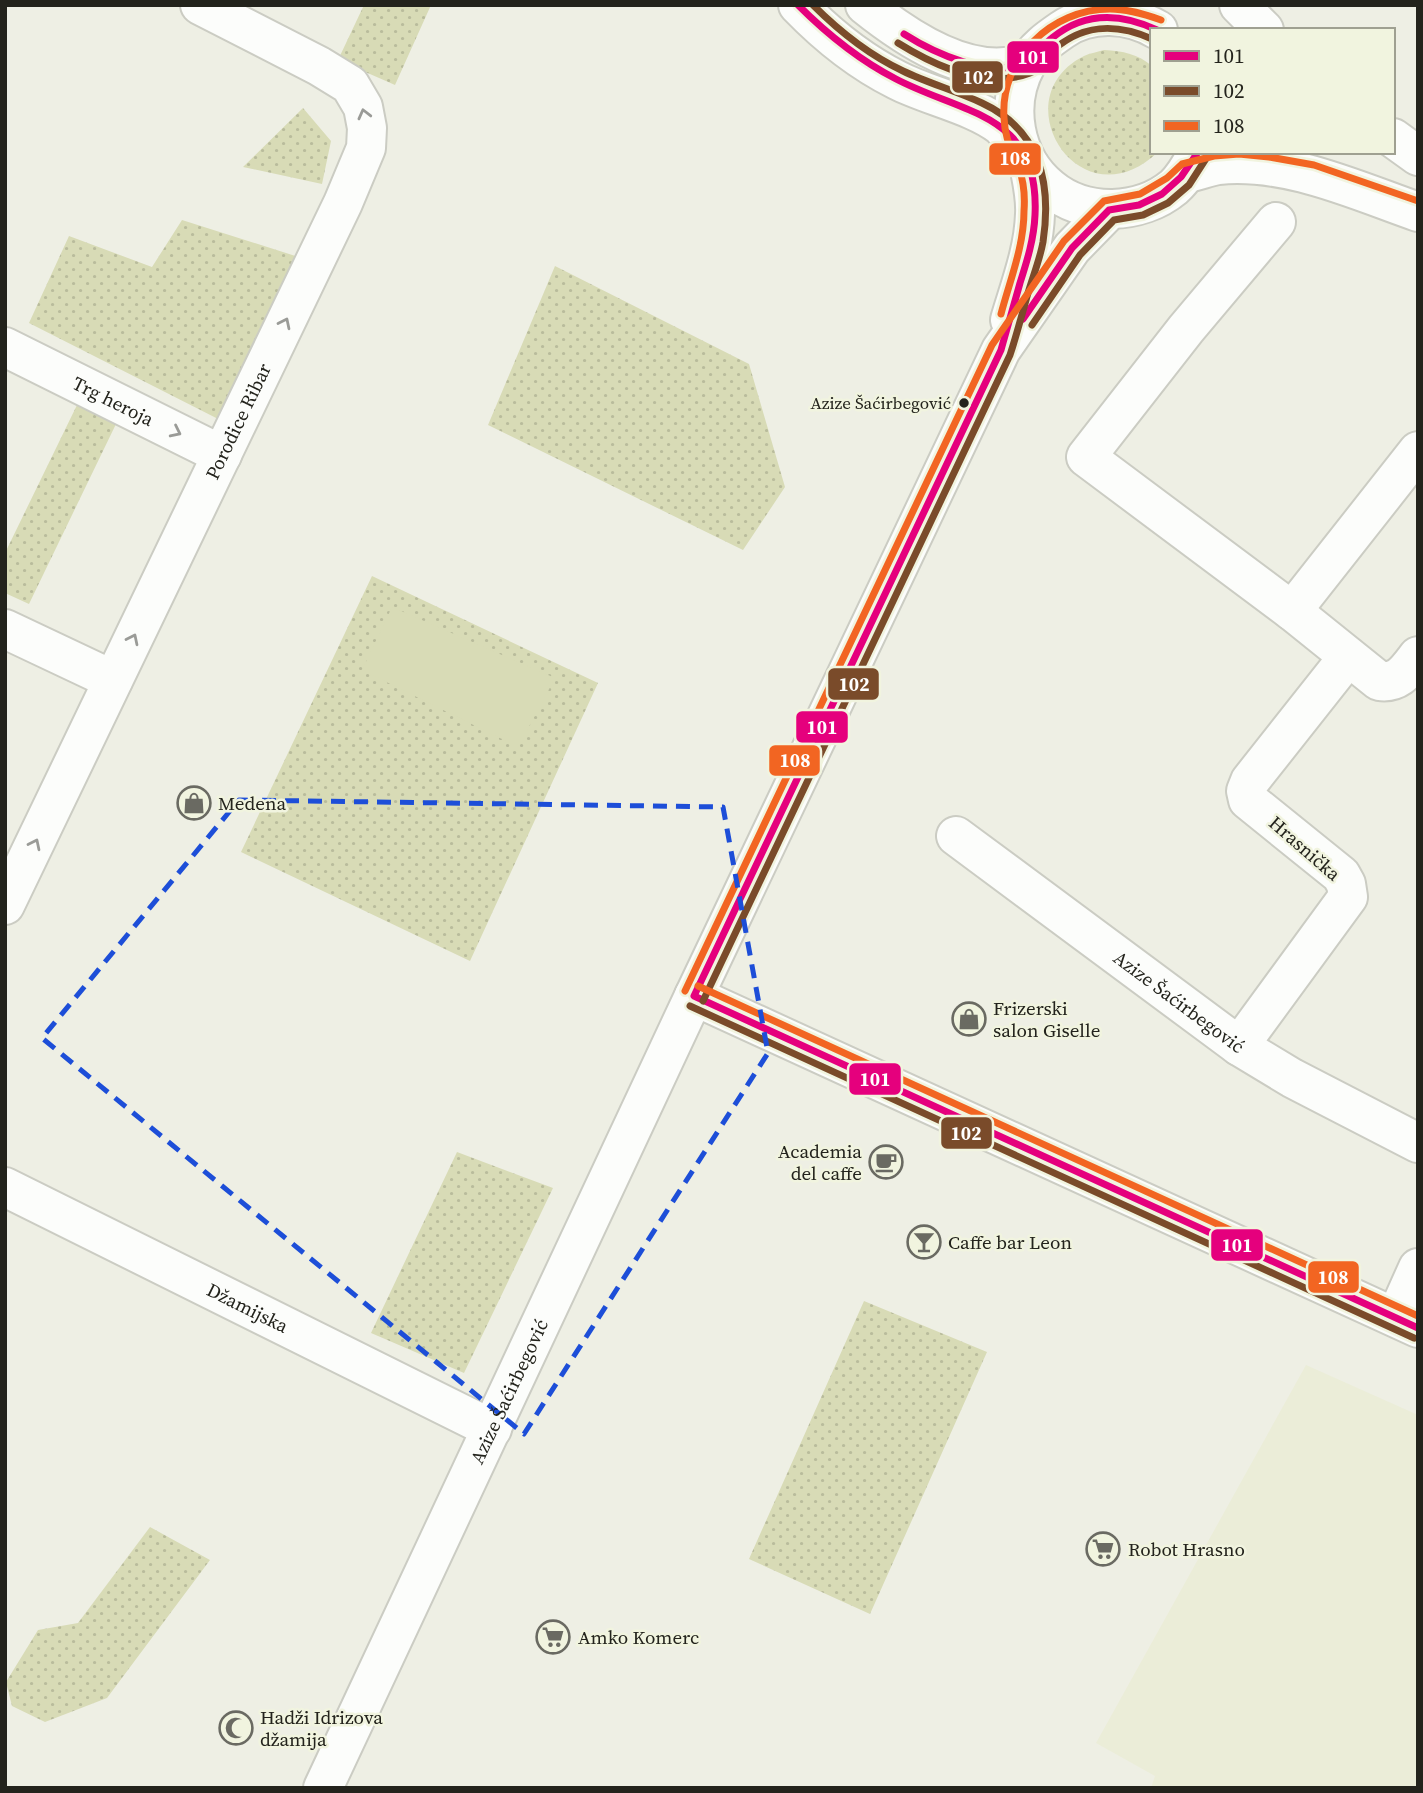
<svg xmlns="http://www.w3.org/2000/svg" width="1423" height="1793" font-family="'Source Serif 4',serif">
  <defs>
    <pattern id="green-dots" width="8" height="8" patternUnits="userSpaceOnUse" patternTransform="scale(1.75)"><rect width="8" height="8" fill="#d8dbb6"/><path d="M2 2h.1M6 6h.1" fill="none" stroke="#b9bc9c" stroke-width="1.8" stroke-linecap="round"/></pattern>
  </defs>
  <rect width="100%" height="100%" fill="#eeefe4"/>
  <path fill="#ebedd8" d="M1306 1365 1418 1415V1788H1151L1155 1776 1096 1743Z"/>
  <path fill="url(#green-dots)" d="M364 5H431L395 85 338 60Z
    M1104 50C1123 51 1138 54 1152 66V152H1158C1080 226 1000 98 1084 56 1090 53 1098 52 1104 50Z
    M303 108 331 141 322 184 243 167Z
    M182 220 308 260 226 423 29 323 69 236 152 267Z
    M555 266 749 364 785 487 743 550 488 425Z
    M77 405 116 424 29 604 5 593V553Z
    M372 576 598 683 470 961 241 852Z
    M457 1152 553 1188 464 1373 371 1333Z
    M864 1301 987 1352 870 1614 749 1559Z
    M150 1527 210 1560 107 1698 45 1722 12 1706 6 1682 38 1630 78 1623Z"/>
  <path fill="#d8dbb6" d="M392 607 555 678 518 747 362 670Z"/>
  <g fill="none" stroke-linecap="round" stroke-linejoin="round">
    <defs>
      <g id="minor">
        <path d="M1239 5 1264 30"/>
        <path d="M1393 138 1418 156"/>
        <path d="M1276 222 1186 329 1086 457 1292 611 1379 681C1399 684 1407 670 1418 656"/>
        <path id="s1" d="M5 347 222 455"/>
        <path d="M1292 611 1418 451"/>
        <path d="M5 629 113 680"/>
        <path id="s2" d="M956 836 1239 1046 1292 1078 1418 1143"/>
        <path id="s3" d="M5 905 343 203 366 148 367 128 363 107 350 85 319 66 200 5"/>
        <path d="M694 996 1418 1328"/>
        <path d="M1239 1046 1348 897 1346 884 1341 875 1248 800 1246 791 1250 781 1348 657"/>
        <path id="s4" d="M5 1187 492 1429"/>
        <path d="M1396 1317 1418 1268"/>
      </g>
      <g id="major">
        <path d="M798 5C827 35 859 61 897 80 928 96 974 105 1001 126 1007 132 1013 140 1019 146"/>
        <path d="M865 5C901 34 957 72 1006 67 1013 66 1020 64 1027 63"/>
        <path d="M1158 30C1129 13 1091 10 1062 30 1049 39 1036 48 1027 63 1004 104 1013 158 1050 188 1085 217 1140 215 1174 187 1185 177 1191 165 1198 152"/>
        <path d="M1187 173C1197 171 1208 167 1218 165 1287 158 1355 190 1418 212"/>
        <path d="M1010 320C1020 286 1034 250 1035 214 1036 197 1032 181 1029 165"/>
        <path id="s5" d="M323 1788 694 996 1001 350 1072 248 1109 210"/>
      </g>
    </defs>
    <use href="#minor" stroke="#cbccc3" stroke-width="42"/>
    <use href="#major" stroke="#cbccc3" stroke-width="42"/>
    <use href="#minor" stroke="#fcfdfb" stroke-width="38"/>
    <use href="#major" stroke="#fcfdfb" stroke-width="38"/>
    <defs>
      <path id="bus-1" d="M904 34C934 53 990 79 1025 63 1031 61 1045 43 1052 38 1085 11 1121 13 1157 30
        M1023 319 1072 248 1109 210 1139 205 1162 194 1181 177 1198 152
        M694 996 1001 350C1007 328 1014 305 1020 283 1027 261 1034 239 1035 215 1040 113 965 115 896 79 859 60 828 35 798 5
        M694 996 1418 1328"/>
      <path id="bus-2" d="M898 43C935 66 986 90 1030 73 1038 70 1043 60 1049 54 1080 24 1114 22 1152 39
        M1032 325 1080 255 1114 220 1143 215 1168 203 1189 185 1207 157
        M703 1001 1010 355C1017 334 1022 314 1028 293 1033 276 1040 259 1043 242 1052 183 1040 130 982 103 956 91 928 83 903 71 869 55 839 31 813 5
        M690 1006 1414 1338"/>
      <path id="bus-3" d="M1001 314C1010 280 1024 246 1024 211 1025 197 1024 182 1019 169 1012 150 1005 140 1004 118 1000 59 1051 9 1110 9 1128 9 1144 14 1161 20
        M698 986 1418 1316
        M685 991 992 345 1064 241 1104 201 1140 194 1167 178 1182 164 1214 156 1239 154 1269 157 1314 165 1418 201"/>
    </defs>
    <use href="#bus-1" stroke="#f1f4df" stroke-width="12"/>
    <use href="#bus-2" stroke="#f1f4df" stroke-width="12"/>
    <use href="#bus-3" stroke="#f1f4df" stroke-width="12"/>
    <use href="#bus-1" stroke="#e5007d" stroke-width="7"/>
    <use href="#bus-2" stroke="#7a4b2a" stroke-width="7"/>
    <use href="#bus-3" stroke="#f26522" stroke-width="7"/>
  </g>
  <defs><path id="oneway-chevron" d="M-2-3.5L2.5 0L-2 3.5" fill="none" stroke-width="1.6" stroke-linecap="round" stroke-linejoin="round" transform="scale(1.75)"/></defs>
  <g stroke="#9a9b97">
    <use href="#oneway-chevron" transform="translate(364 114) rotate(-104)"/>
    <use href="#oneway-chevron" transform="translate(285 323) rotate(-64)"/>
    <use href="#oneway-chevron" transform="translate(176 432) rotate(26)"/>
    <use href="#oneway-chevron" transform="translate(133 639) rotate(-64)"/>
    <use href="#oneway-chevron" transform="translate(35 844) rotate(-64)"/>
  </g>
  <path fill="none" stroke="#1d4ed8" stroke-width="5" stroke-dasharray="14 9" stroke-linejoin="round" d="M239 800 723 807 768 1053 524 1434 42 1038Z"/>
  <defs>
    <symbol id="shop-ring" viewBox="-11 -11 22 22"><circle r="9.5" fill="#f1f4df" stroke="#6a6a62" stroke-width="1.5"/><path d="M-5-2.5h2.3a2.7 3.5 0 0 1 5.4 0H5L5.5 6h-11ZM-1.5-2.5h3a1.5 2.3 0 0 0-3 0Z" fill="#6a6a62"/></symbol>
    <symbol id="cafe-ring" viewBox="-11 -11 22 22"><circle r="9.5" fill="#f1f4df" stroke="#6a6a62" stroke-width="1.5"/><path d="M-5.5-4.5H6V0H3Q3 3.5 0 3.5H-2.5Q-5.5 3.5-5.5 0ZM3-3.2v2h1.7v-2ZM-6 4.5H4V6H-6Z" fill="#6a6a62"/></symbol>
    <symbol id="bar-ring" viewBox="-11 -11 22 22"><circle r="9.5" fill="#f1f4df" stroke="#6a6a62" stroke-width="1.5"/><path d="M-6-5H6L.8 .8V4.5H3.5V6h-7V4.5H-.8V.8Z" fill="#6a6a62"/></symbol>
    <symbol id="supermarket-ring" viewBox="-11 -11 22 22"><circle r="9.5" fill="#f1f4df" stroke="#6a6a62" stroke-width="1.5"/><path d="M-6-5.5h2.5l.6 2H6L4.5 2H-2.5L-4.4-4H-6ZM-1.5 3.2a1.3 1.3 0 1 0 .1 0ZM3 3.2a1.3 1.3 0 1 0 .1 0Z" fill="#6a6a62"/></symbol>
    <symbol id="mosque-ring" viewBox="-11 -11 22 22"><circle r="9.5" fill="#f1f4df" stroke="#6a6a62" stroke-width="1.5"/><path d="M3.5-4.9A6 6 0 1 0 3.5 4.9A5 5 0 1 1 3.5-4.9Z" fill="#6a6a62"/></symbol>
  </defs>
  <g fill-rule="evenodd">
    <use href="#shop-ring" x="175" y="784" width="38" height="38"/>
    <use href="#shop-ring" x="950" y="1000" width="38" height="38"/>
    <use href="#cafe-ring" x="867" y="1143" width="38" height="38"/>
    <use href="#bar-ring" x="905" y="1223" width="38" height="38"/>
    <use href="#supermarket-ring" x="1084" y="1530" width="38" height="38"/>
    <use href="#supermarket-ring" x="534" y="1618" width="38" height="38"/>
    <use href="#mosque-ring" x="217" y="1709" width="38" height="38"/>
  </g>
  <circle fill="#23231c" stroke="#f1f4df" stroke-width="2.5" cx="964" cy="403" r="6"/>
  <g text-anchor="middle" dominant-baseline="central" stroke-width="5" stroke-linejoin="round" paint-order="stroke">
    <g font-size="17" fill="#23231c" stroke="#f1f4df" text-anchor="end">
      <text x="951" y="403">Azize Šaćirbegović</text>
    </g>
    <g font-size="19" fill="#23231c" stroke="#f1f4df">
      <text stroke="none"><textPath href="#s1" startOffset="121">Trg heroja</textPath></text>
      <text stroke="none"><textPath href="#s3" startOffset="537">Porodice Ribar</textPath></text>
      <text transform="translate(1305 848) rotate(41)">Hrasnička</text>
      <text stroke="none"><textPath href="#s2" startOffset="278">Azize Šaćirbegović</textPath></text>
      <text stroke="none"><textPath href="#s4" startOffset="271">Džamijska</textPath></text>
      <text stroke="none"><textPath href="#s5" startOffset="438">Azize Šaćirbegović</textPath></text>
    </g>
    <g font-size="19" fill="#23231c" stroke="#f1f4df" text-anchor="start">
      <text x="218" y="803">Medena</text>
      <text x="993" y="1008">Frizerski<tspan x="993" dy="22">salon Giselle</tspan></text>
      <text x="862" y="1151" text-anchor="end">Academia<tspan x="862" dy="22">del caffe</tspan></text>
      <text x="948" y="1242">Caffe bar Leon</text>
      <text x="1128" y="1549">Robot Hrasno</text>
      <text x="578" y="1637">Amko Komerc</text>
      <text x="260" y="1717">Hadži Idrizova<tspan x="260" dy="22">džamija</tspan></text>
    </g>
  </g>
  <g stroke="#f1f4df" stroke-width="2.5">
    <rect x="1006" y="40" width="54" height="34" rx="7" fill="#e5007d"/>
    <rect x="951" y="60" width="53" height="34" rx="7" fill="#7a4b2a"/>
    <rect x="988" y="142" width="54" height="34" rx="7" fill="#f26522"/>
    <rect x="827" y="667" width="53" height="34" rx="7" fill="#7a4b2a"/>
    <rect x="795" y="710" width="54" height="34" rx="7" fill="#e5007d"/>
    <rect x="768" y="744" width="53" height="33" rx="7" fill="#f26522"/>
    <rect x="848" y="1062" width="54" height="34" rx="7" fill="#e5007d"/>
    <rect x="940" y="1116" width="53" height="34" rx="7" fill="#7a4b2a"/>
    <rect x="1210" y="1228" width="54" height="34" rx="7" fill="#e5007d"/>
    <rect x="1307" y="1260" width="53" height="34" rx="7" fill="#f26522"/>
  </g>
  <g font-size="19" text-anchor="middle" font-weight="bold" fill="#fff">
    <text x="1033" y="64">101</text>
    <text x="978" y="84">102</text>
    <text x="1015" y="165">108</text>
    <text x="854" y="691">102</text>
    <text x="822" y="734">101</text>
    <text x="795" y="767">108</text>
    <text x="875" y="1086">101</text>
    <text x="966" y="1140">102</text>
    <text x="1237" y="1252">101</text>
    <text x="1333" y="1284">108</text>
  </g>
  <rect width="1423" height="1793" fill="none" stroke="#23231c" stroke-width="14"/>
  <rect x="1150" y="28" width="245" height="126" fill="#f1f4df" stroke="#9fa091" stroke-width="2"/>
  <rect x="1164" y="51" width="35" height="10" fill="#e5007d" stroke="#9fa091" stroke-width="2"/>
  <text x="1213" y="63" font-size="21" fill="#23231c">101</text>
  <rect x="1164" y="86" width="35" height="10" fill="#7a4b2a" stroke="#9fa091" stroke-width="2"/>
  <text x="1213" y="98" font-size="21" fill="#23231c">102</text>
  <rect x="1164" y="121" width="35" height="10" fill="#f26522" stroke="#9fa091" stroke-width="2"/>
  <text x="1213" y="133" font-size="21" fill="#23231c">108</text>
</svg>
